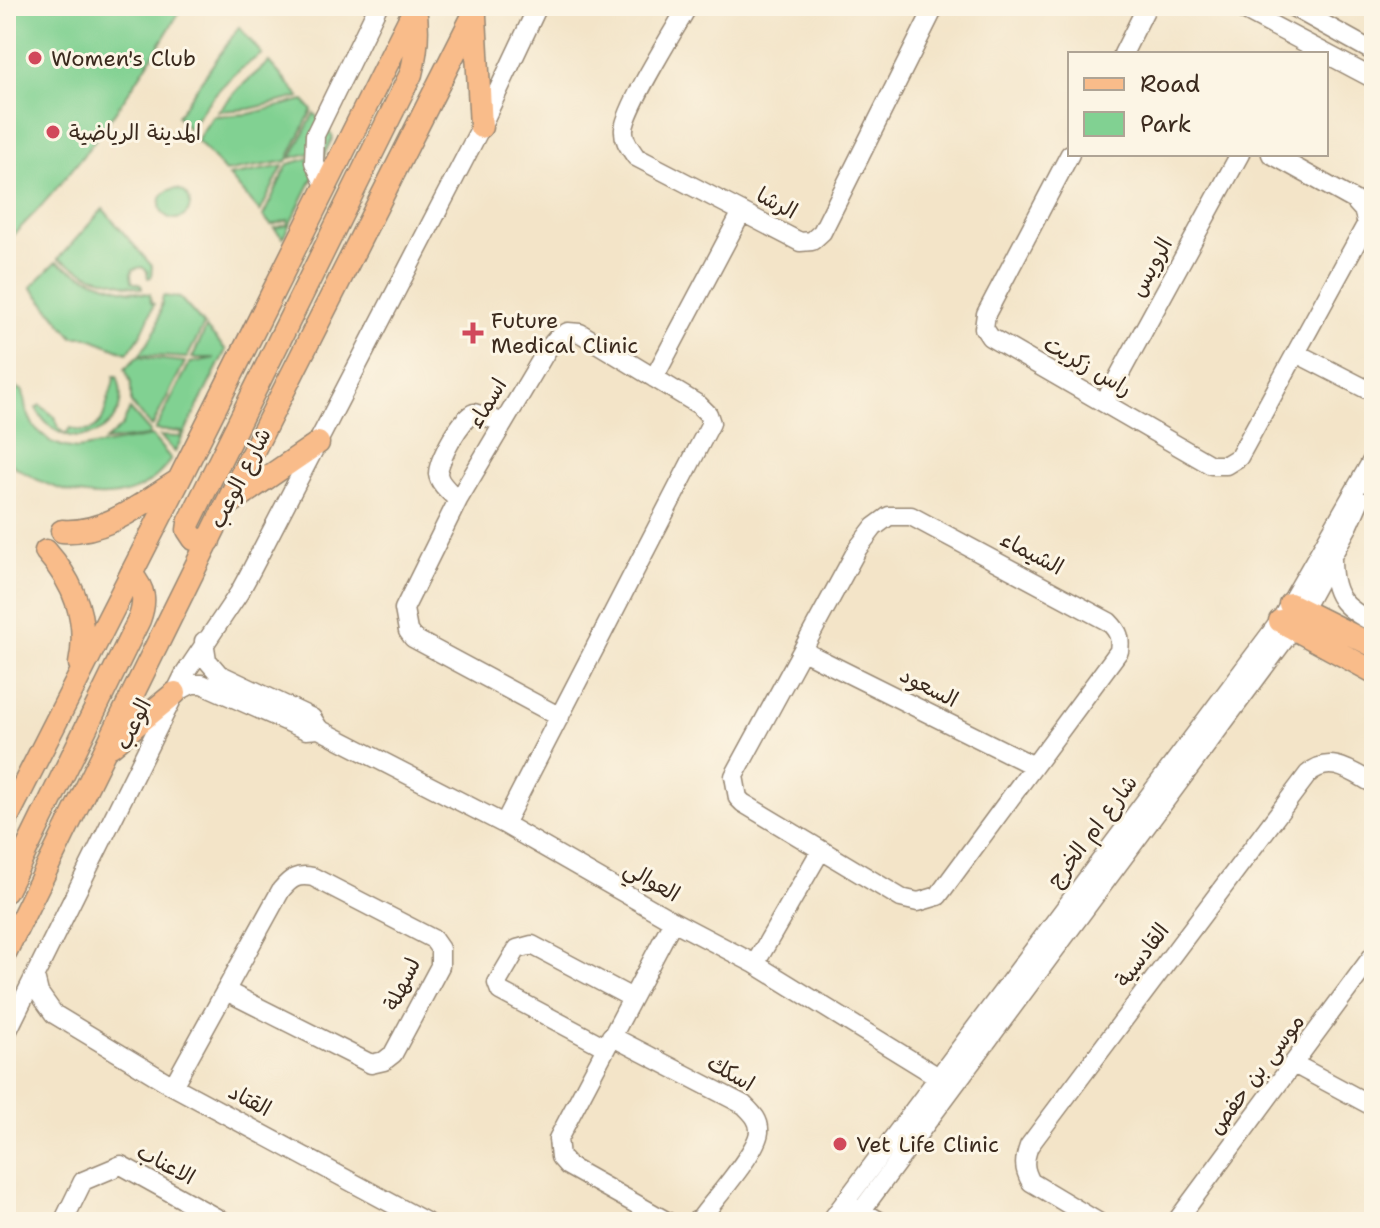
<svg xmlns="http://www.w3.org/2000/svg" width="1380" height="1228" font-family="'Shantell Sans','Playpen Sans Arabic',sans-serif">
  <rect width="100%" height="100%" fill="#fcf5e5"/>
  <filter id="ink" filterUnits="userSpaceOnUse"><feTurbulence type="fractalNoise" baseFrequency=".0125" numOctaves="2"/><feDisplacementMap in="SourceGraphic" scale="16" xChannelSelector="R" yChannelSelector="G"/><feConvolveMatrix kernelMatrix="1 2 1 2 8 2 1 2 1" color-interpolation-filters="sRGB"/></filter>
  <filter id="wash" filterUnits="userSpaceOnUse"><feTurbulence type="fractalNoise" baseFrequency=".006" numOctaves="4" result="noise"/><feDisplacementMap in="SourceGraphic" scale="32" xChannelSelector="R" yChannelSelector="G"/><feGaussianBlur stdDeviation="1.8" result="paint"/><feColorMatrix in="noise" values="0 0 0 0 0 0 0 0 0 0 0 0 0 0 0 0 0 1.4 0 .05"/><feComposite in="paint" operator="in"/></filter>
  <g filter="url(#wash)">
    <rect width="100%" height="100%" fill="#f3e4c8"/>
    <path fill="#81d192" stroke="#5e7e58" stroke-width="2" d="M6 6H183C133 90 77 174 6 242Z
      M239 27 262 54C232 73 207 99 190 130L177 116Z
      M269 62 300 97 249 109 218 111 239 88Z
      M303 100 312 110 287 161 225 172 197 140 213 116 249 114Z
      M314 113 333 137 283 238 274 228 287 225 288 220 271 225 263 216 288 164 321 155 322 150 291 158Z
      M283 166 260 212 229 176Z
      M160 204a15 15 0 1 1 30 0a15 15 0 1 1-30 0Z
      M103 209 152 266 151 277 148 278 147 271 142 267 133 269 131 274 132 282 142 285V289L92 276 58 259Z
      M56 262C85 278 117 291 150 294L151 303 154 304C147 323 141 338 127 353L87 337H73L31 287Z
      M163 296 180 298 204 325 187 358 140 355 157 328Z
      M206 328 226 350 175 452 160 436 180 437 182 432 155 430 190 363 215 358H192Z
      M137 357 185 362 152 427 131 403V383L125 369Z
      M114 376H117C138 432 64 463 36 408L40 405 55 417 59 428 65 435 70 428C96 438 104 422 108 400 110 392 114 385 114 376Z
      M6 383 23 391 26 410 34 427 51 442 65 447 77 449 152 436 171 459C132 519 54 497 6 460Z
      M130 409 150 432 148 436 105 441 122 426Z"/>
  </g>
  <g filter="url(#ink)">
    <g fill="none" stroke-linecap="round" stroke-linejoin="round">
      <defs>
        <path id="minor" d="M688 6C674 31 627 105 624 129 623 140 630 148 636 157L800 242 812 241 822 232 935 6
          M1236 6 1374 79
          M1291 6 1374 52
          M1123 54 1147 6
          M1070 154 986 314 984 328 990 337 1211 465H1226L1239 457 1367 223 1363 210 1354 200 1271 154
          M326 187 314 162 315 135 378 6
          M1296 353 1374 393
          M654 378 742 212
          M1104 403 1240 154
          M458 500C451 493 439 484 438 474 438 460 462 417 474 413L502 422
          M889 516H911L1109 622C1119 632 1121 638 1119 651L938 896 918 902 901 898 743 803 738 798 734 776 858 548 874 527Z
          M1332 559C1332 595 1342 607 1374 623
          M204 641 207 660 219 674 312 718 319 729
          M803 651 1034 766
          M175 693 192 684H202L306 730 319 729 504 824 673 921 755 964 948 1083
          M504 824 711 423 708 414 699 405 580 333 568 332 557 338 547 350 458 500 404 609 408 631 413 638 560 717
          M755 964 821 850
          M35 977 39 993 54 1014 173 1086 426 1222
          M6 1034 184 675 239 593 252 569 481 127 538 6
          M611 1036 744 1105C752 1113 760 1120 759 1132 757 1152 714 1200 701 1218L694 1222
          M605 1047 500 991 497 983 517 949 532 945 632 998
          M1294 1064 1374 1107
          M173 1086 281 890C291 878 297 874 313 877L433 939 440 949V966L393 1054 384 1061 371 1064 226 991
          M851 1205 881 1222
          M63 1222 83 1181 121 1165 224 1222
          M668 1222 568 1166 560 1157 558 1139 673 921
          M830 1222 1280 621 1374 457
          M853 1222 1291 631 1349 525 1360 500
          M1098 1222 1031 1182C1023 1168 1024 1160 1029 1146L1308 774C1330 754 1352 772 1374 784
          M1176 1222 1374 954"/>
        <path id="major" d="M475 16 481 127
          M229 504 318 443
          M62 531C106 534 142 503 178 481
          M209 541 194 539 188 530 189 523 411 74C417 51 419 31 415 8
          M46 551C75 584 89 620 80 664
          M1290 604 1374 646
          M1280 621 1374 672
          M111 746 175 693
          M6 820 179 480 416 6
          M6 891 139 620C146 601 145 590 131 574
          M6 951 225 507 478 6"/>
      </defs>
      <use href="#minor" stroke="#978773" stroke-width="21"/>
      <use href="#major" stroke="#978773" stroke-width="25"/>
      <use href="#minor" stroke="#fff" stroke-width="18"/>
      <use href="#major" stroke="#f9bc8a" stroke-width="22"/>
    </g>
  </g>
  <g fill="#d1495b" stroke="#fcf5e5" stroke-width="3">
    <circle cx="35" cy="58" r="8"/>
    <circle cx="53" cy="132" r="8"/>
    <path d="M469 321h8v8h8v8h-8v8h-8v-8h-8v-8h8z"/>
    <circle cx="840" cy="1144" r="8"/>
  </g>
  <g text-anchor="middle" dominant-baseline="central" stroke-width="6" stroke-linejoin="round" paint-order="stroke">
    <g font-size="22" fill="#3b2a1e" stroke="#fcf5e5" text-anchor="start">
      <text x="51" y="58">Women's Club</text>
      <text x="69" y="132">المدينة الرياضية</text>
      <text x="491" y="320">Future<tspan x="491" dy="25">Medical Clinic</tspan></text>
      <text x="856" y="1144">Vet Life Clinic</text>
    </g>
    <g font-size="22" fill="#3b2a1e" stroke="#fcf5e5">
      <text transform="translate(777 203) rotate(28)">الرشا</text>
      <text transform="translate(1151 267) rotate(-61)">الرويس</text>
      <text transform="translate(1088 366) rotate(30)">راس زكريت</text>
      <text transform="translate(487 403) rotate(-59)">اسماء</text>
      <text transform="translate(240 478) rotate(-63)">شارع الوعب</text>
      <text transform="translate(1032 553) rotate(28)">الشيماء</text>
      <text transform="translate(929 687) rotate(27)">السعود</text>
      <text transform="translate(133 724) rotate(-64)">الوعب</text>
      <text transform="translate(1092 831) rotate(-53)">شارع ام الخرج</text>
      <text transform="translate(652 881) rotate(30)">العوالي</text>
      <text transform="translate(1142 955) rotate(-53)">القادسية</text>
      <text transform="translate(402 984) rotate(-64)">لسهلة</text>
      <text transform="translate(731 1073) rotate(30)">اسكك</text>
      <text transform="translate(1256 1074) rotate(-53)">موسى بن حفص</text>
      <text transform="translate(250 1100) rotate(28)">القتاد</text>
      <text transform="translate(166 1164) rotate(28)">الاعناب</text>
    </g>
  </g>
  <rect width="1380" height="1228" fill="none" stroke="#fcf5e5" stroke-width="32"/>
  <rect x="1068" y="52" width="260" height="104" fill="#fcf5e5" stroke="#afa495" stroke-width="2"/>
  <rect x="1084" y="78" width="40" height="12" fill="#f9bc8a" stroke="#afa495" stroke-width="2"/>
  <text x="1140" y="92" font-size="24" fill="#3b2a1e">Road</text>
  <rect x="1084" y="112" width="40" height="24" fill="#81d192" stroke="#afa495" stroke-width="2"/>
  <text x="1140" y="132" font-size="24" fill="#3b2a1e">Park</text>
</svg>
